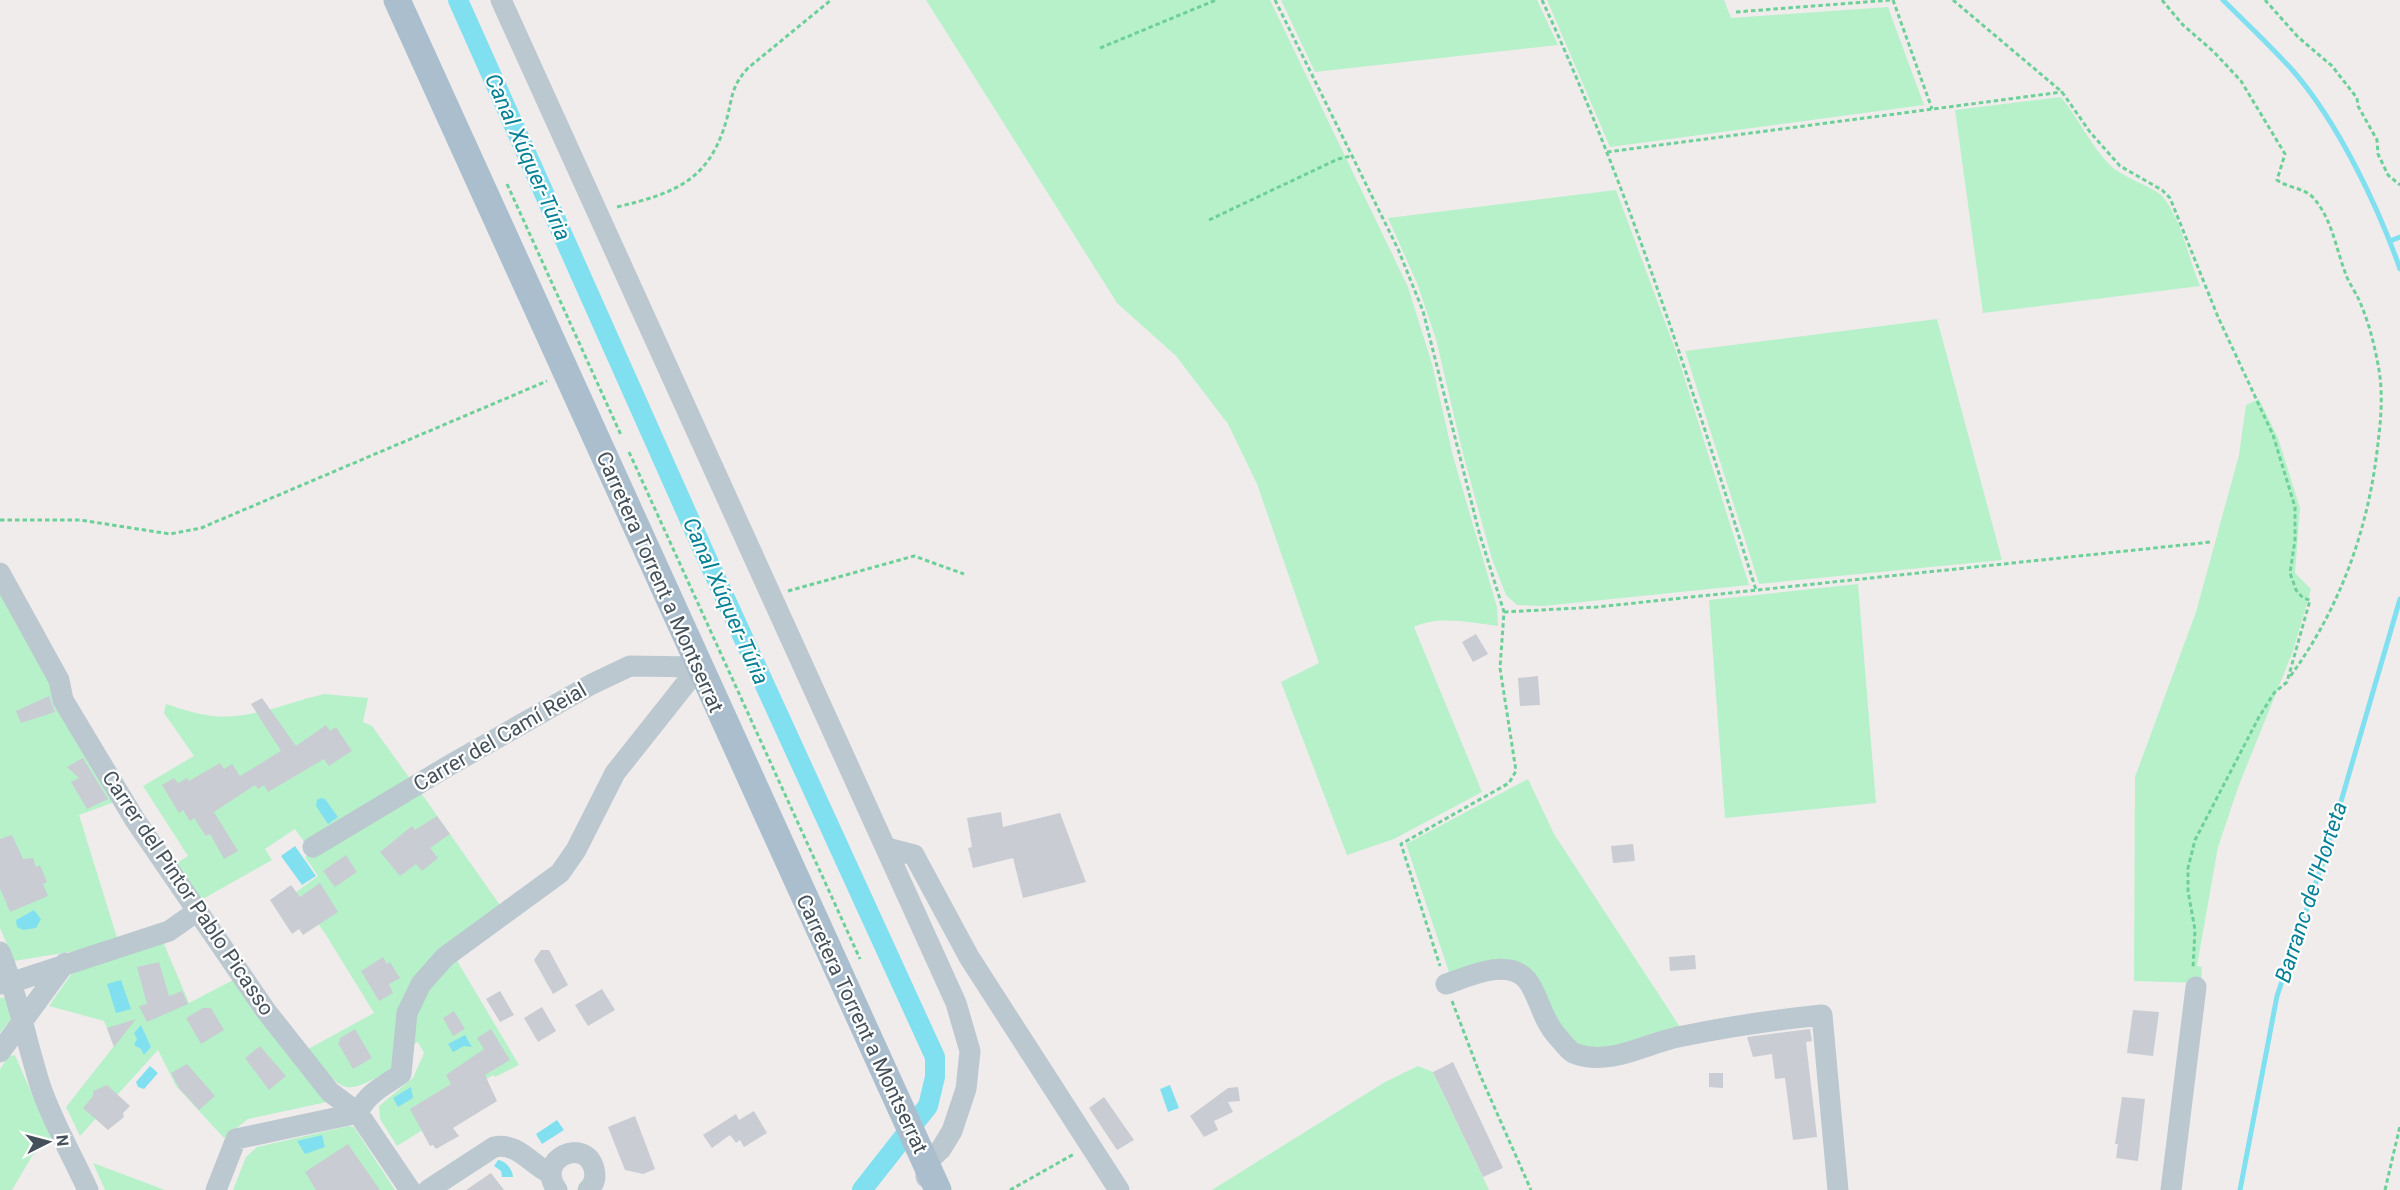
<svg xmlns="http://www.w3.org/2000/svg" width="2400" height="1190" font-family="Roboto,sans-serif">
  <rect width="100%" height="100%" fill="#f0ecec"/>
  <path fill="#b7f1ca" d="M926 0H1270L1408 287 1432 364 1453 456 1497 607 1498 626C1471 623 1439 615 1414 627L1482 792 1394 839 1347 855 1281 682 1319 663 1257 484 1228 424 1176 356 1117 303Z
    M1281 0H1537L1558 45 1315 72Z
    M1547 0H1724L1731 18 1888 7 1924 105 1610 147Z
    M2061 97C2079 119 2091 147 2112 167 2123 177 2159 190 2163 197 2182 221 2188 257 2200 286L1983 313 1955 110Z
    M1616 190 1677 354 1749 585 1543 606 1517 605 1506 595 1492 559 1463 454 1436 339 1417 283 1388 218Z
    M1937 319 2002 560 1759 584 1685 351Z
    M2259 399 2278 438 2300 508 2295 573 2311 589 2293 651 2239 785 2218 847 2197 966 2202 967 2201 983 2134 981 2135 777 2196 612 2239 455 2246 405Z
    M1858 584 1876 803 1725 818 1709 600Z
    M0 585 120 800 79 815 119 944 14 961 0 928Z
    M324 694 368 698 363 722 372 726 411 780 306 845 295 829 265 849 272 860 201 900 177 863 188 856 143 786 194 756 164 713 166 704C179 708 193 713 206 715 247 722 285 703 324 694Z
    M1528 779 1554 834 1682 1030 1620 1049 1575 1047 1531 977 1449 972 1406 844Z
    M417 787 502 908 413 983C392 1010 396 1036 394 1068 341 1098 345 1094 308 1049L374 1013 326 935 296 892 318 876 305 857Z
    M161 937 189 1003 237 978 327 1102 248 1119 224 1138 176 1086 158 1050 80 1136 66 1107 114 1046 104 1021 49 1006 74 970Z
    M453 954 519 1065 495 1077 493 1075 453 1099 458 1108 397 1146 380 1119 379 1106 413 1078 424 1053 418 1042 412 1045V1006Z
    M10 997 15 1014 0 1033V998Z
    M15 1055 52 1140 32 1156 12 1190H0V1069L9 1056Z
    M1418 1066 1433 1072 1489 1190H1212L1385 1082Z
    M349 1126 354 1127 395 1190H233L246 1157 257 1147Z
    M93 1163 165 1190H105Z"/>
  <path fill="#81e0f0" d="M321 798 325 799 338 817 328 824 316 806 317 800Z
    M295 846 316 876 302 885 281 856Z
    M34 910 41 919 36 928 23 930 17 927 16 920Z
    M121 980 131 1009 116 1013 107 984Z
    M141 1025 151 1047 144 1055 141 1049 134 1045 137 1039 134 1033Z
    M465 1035 472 1047 464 1046 453 1052 448 1044Z
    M150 1066 158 1073 144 1089 138 1087 136 1082Z
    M1170 1085 1179 1108 1168 1112 1160 1089Z
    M411 1087 413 1098 398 1107 393 1098Z
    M557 1120 564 1130 542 1144 536 1134Z
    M322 1135 325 1147 305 1154 297 1141Z
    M498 1160C506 1161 513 1170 513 1177H502L501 1171 494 1166Z"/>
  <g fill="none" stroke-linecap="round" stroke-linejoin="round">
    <path stroke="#81e0f0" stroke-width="5" d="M2223 0C2247 24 2272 47 2294 72 2338 123 2378 206 2400 269
      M2390 241 2400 237
      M2240 1190 2277 996 2326 853 2400 599"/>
    <path stroke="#81e0f0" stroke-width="20" d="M458 0 704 552 935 1057V1077L928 1106 862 1190"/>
  </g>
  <path fill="#c9ccd2" d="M1476 634 1488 654 1473 662 1462 642Z
    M1538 676 1540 705 1520 706 1518 678Z
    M49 696 55 712 21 723 16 711Z
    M262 698 296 746 326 725 330 731 336 727 352 751 329 766 324 759 268 792 264 785 258 789 255 785 214 812 238 851 224 859 210 834 206 836 194 818 190 821 183 810 179 813 162 785 174 778 178 783 187 778 189 781 220 763 224 769 232 764 240 776 281 751 251 704Z
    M83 758 108 799 87 809 71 782 79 778 67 767Z
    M1001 812 1003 827 1060 813 1086 882 1023 898 1013 858 973 868 968 848 972 847 967 818Z
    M437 816 450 834 430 848 438 858 422 871 416 864 400 876 380 852 412 826 415 830Z
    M12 835 23 859 33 858 36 867 40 865 47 882 43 884 48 896 10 912 0 888V839Z
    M1633 844 1635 861 1613 863 1611 846Z
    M346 855 357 872 335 887 323 871Z
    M320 883 338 912 303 935 299 929 292 934 270 900 291 885 300 897Z
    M541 950H549L568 985 553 994 534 960Z
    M1695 955 1696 969 1670 971 1669 957Z
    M383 957 387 964 390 962 400 978 389 984 393 993 379 1001 361 971Z
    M159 962 169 996 182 991 188 1004 147 1022 139 1006 147 1004 137 967Z
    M602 989 615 1010 588 1026 575 1005Z
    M500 991 514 1015 500 1022 486 999Z
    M542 1007 556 1031 538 1042 524 1018Z
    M203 1008H211L224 1030 201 1044 186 1018Z
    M2133 1010 2159 1012 2153 1056 2127 1053Z
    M454 1011 465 1029 453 1036 443 1018Z
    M136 1019 114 1047 107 1028Z
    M355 1029 372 1058 353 1069 338 1043 340 1042 339 1039Z
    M491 1029 510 1060 485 1075 497 1101 453 1128 459 1136 436 1149 433 1145 430 1146 410 1109 451 1084 446 1075 484 1049 477 1038Z
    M1810 1029 1812 1041 1806 1042 1817 1137 1793 1140 1785 1078 1775 1079 1772 1054 1753 1057 1747 1037Z
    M260 1046 286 1076 269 1090 245 1058Z
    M1453 1062 1503 1168 1483 1177 1433 1072Z
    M187 1064 215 1096 199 1110 179 1088 171 1073Z
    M1709 1073H1723V1088L1709 1087Z
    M107 1085 130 1106 123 1113 124 1117 108 1130 83 1108 93 1096V1091Z
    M1238 1087 1240 1101 1228 1102 1233 1112 1214 1121 1218 1130 1204 1137 1190 1116 1228 1088Z
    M1104 1097 1134 1140 1117 1150 1089 1108Z
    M2122 1097 2145 1099 2138 1161 2116 1158 2118 1144H2115Z
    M754 1111 767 1133 744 1147 740 1140 736 1143 730 1135 712 1148 703 1135 736 1114 739 1120Z
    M635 1116 655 1169 643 1174 625 1170 608 1127Z
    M348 1144 380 1190H316L305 1172Z
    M491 1173 504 1190H466Z"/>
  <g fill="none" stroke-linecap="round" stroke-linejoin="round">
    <path stroke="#6dd099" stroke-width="3" stroke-dasharray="4.5 3" stroke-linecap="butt" d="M1275 0 1398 249 1423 311 1479 532 1504 612 1500 668 1516 771 1509 783 1401 844 1440 966
      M1542 0C1630 190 1693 391 1756 590
      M1893 0 1932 109
      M1953 0 2062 92 2090 132 2120 166 2162 190 2170 198 2218 317 2273 435 2295 507V540L2290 573 2296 590 2303 598 2310 600 2287 682 2274 693 2259 717 2195 840 2188 868V891L2195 930 2193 968
      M2162 0 2183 25 2214 52 2241 81 2285 154 2277 180C2289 189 2306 187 2316 201 2332 221 2336 248 2345 272 2348 282 2355 291 2359 300 2369 322 2375 347 2379 370 2383 394 2381 419 2378 443 2369 528 2340 609 2289 678
      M2265 0 2298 37 2332 66 2357 98 2358 106 2377 140 2378 154 2388 175 2400 185
      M1736 12 1891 0
      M1100 48 1216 0
      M1607 152 2062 92
      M507 184 621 435
      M617 207C675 193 710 181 727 118 733 95 731 87 748 68L831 0
      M1209 220 1338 159 1351 156
      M629 452 860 959
      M0 520H80L170 534 201 528 547 381
      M788 591 914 556 964 574
      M1504 612 1597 607 2211 542
      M1452 1001 1481 1077 1531 1190
      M1010 1190 1074 1154
      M2385 1190 2400 1126"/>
    <path stroke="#bcc8d0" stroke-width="21" d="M501 0 956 1003 970 1051 966 1089 952 1131 941 1149 926 1163V1177
      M0 573 59 680 63 700 135 820 266 1011 330 1092 358 1113 410 1190
      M313 847 450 765 592 684 630 666 699 667
      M887 848 914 855 969 957 1119 1190
      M0 952C18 995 26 1041 40 1085 52 1121 72 1155 88 1190
      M1 984 13 982 169 931 196 912
      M1446 984C1468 977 1508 957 1527 980 1539 995 1541 1018 1557 1036 1562 1041 1569 1052 1576 1054 1610 1066 1645 1044 1678 1037 1726 1027 1773 1020 1822 1015L1838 1190
      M0 1052 65 963
      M358 1113C367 1093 384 1086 401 1074L407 1013 421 984 445 957 560 873 576 850 615 773 699 667
      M216 1190 236 1139 358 1113
      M428 1190 494 1147C518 1142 531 1165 551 1174
      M557 1190C534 1158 586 1136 594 1169 596 1177 595 1184 588 1190
      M2171 1190 2196 987"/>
    <path stroke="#aabece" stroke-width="27" d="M397 0 938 1190"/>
  </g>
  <g text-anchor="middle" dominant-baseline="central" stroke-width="4.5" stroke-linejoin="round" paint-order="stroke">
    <g font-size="21" fill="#44515b" stroke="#fff">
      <text transform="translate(660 582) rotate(66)">Carretera Torrent a Montserrat</text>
      <text transform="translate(500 737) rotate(-30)">Carrer del Camí Reial</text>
      <text transform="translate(188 893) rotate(56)">Carrer del Pintor Pablo Picasso</text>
      <text transform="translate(862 1024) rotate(65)">Carretera Torrent a Montserrat</text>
    </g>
    <g font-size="22" font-style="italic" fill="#068196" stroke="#fff">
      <text transform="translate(528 157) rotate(66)">Canal Xúquer-Túria</text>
      <text transform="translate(726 601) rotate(66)">Canal Xúquer-Túria</text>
      <text transform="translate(2311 892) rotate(-72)">Barranc de l'Horteta</text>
    </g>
  </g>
  <g transform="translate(48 1142) rotate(84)" stroke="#ffffff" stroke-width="4.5" paint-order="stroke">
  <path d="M0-4.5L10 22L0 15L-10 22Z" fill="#44515b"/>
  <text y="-9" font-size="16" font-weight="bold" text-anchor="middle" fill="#44515b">N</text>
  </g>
</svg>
